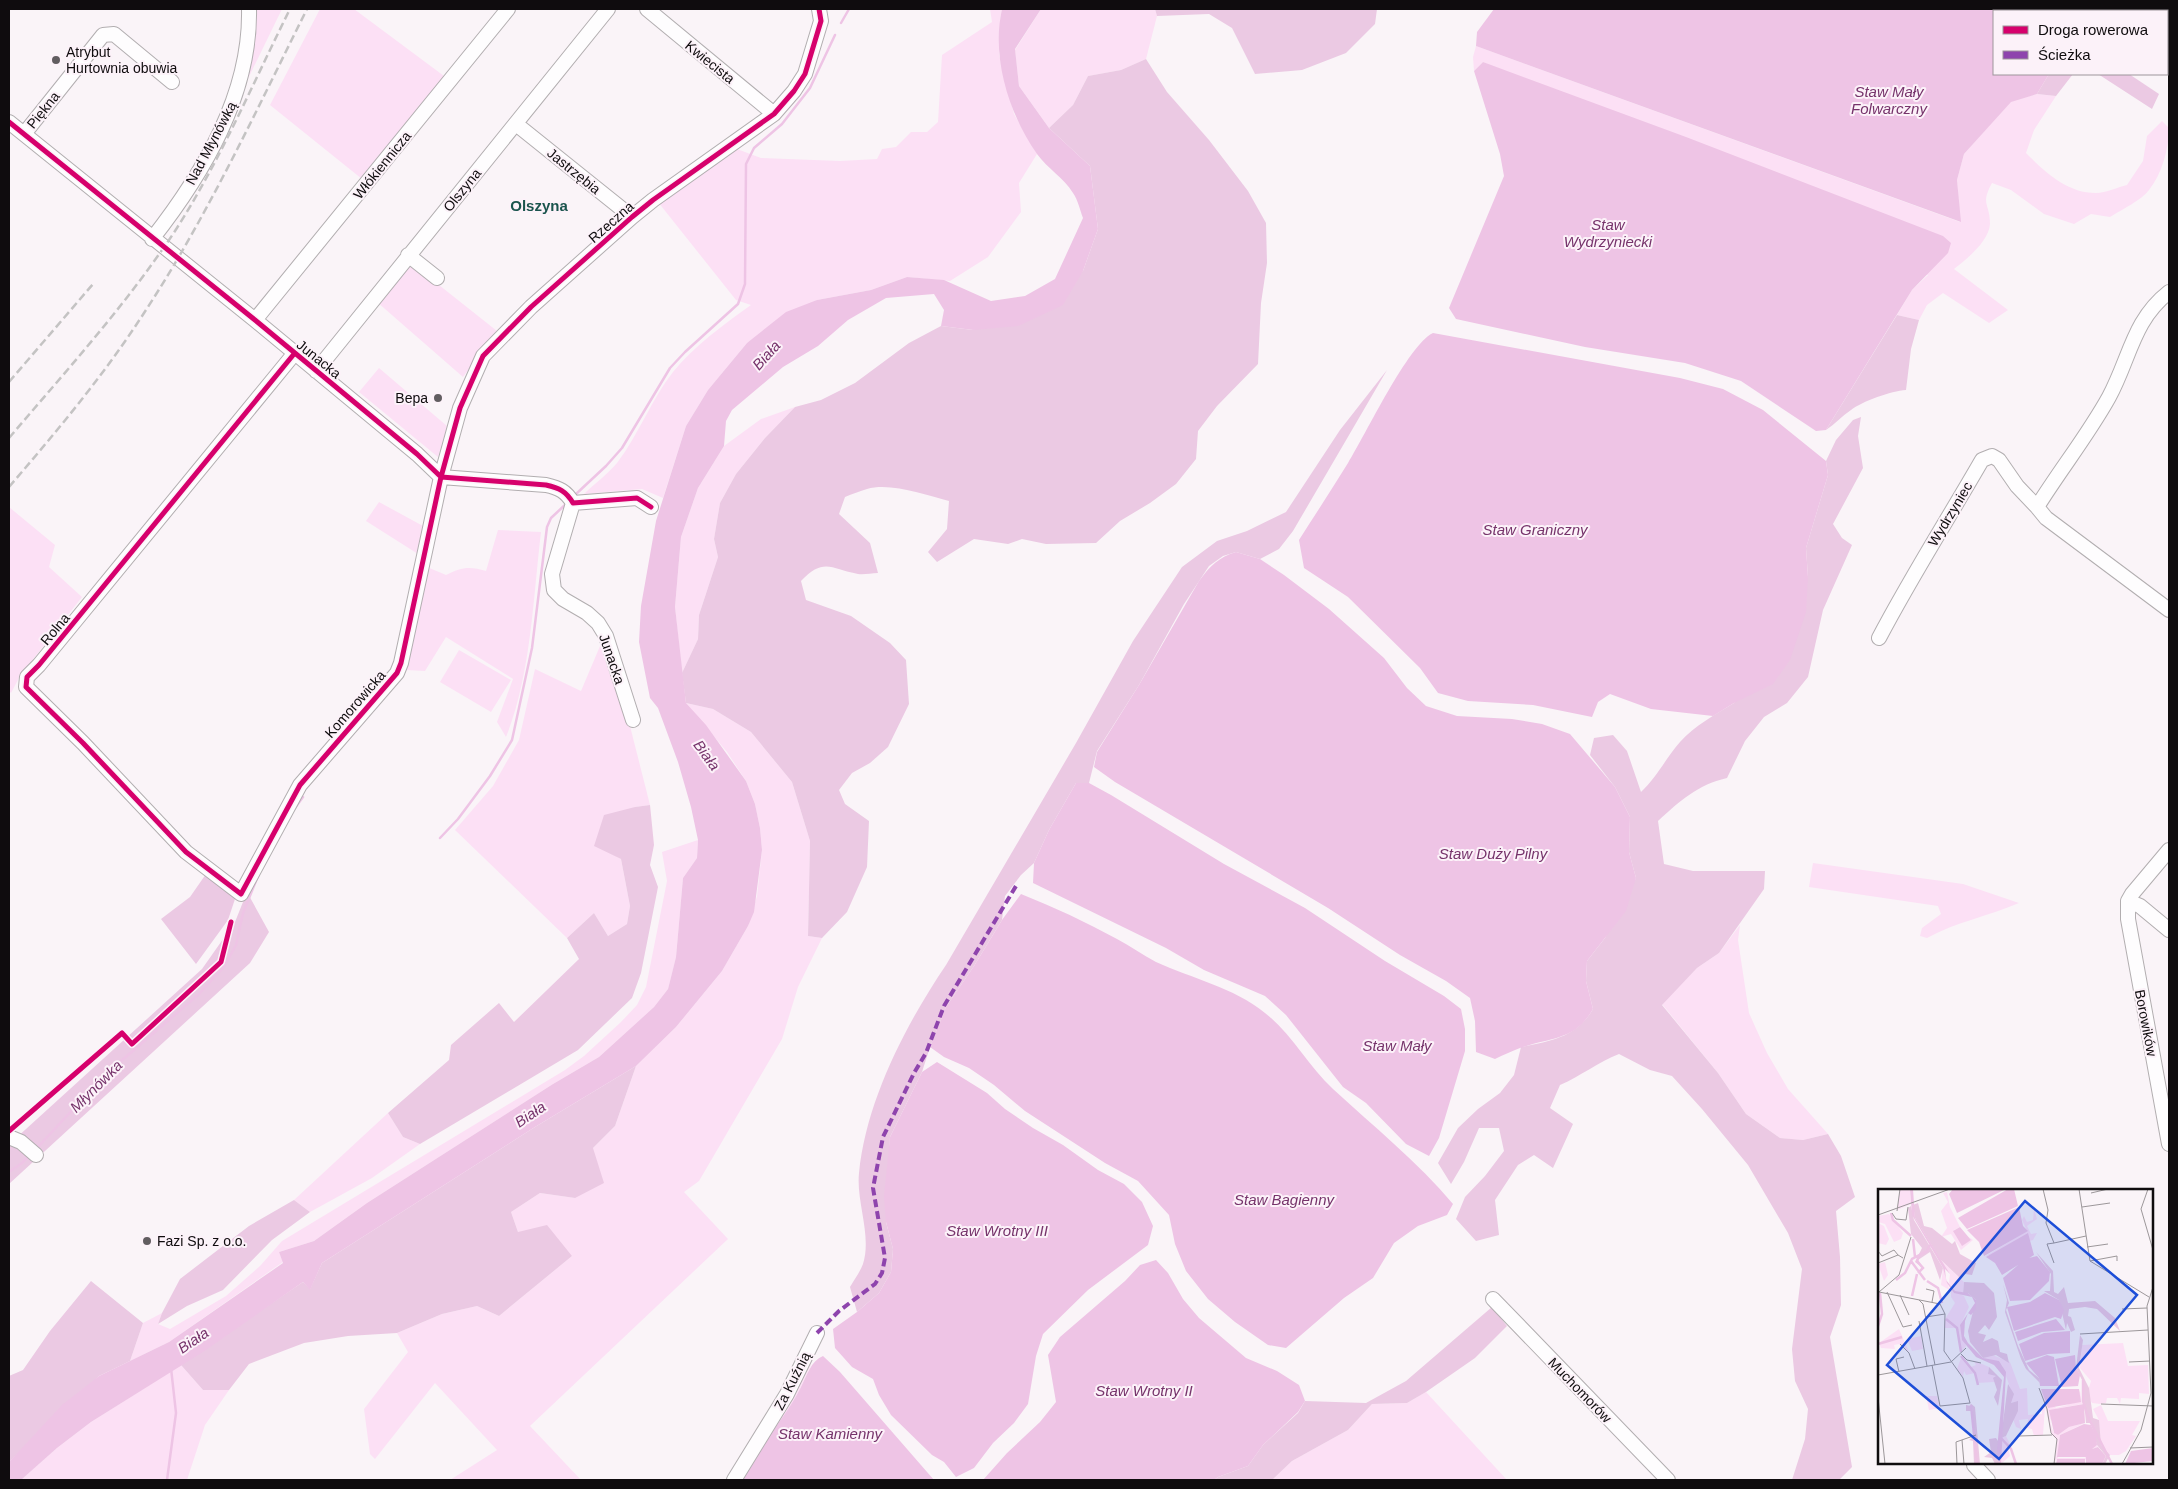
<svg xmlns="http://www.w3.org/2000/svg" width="2178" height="1489" font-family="Helvetica,sans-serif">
  <rect width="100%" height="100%" fill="#faf4f8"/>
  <path fill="#fce0f5" d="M254 9H282L244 87 254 27Z
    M320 9H354L444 76 362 179 270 105Z
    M990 9H1002L1000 19 999 55 1014 114 1037 154 1019 183 1021 212 988 257 950 281 907 277 871 290 817 300 747 343 708 390 686 426 663 498 642 489 584 494C594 484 608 474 617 463 639 434 651 400 673 372 694 346 723 325 751 305L736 300 658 202 737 149 761 158 840 161 877 159 882 149 896 147 911 132H927L938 122 942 55 992 22Z
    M1041 9H1155L1157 16 1146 59 1121 70 1088 76 1073 105 1049 128 1019 86 1015 50Z
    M1476 46 1960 222 1957 180 1964 154 2011 101 2037 94 2056 96 2034 130 2026 153C2045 172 2067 193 2096 193 2106 193 2118 187 2127 185L2143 161 2147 136 2162 121 2169 128C2169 148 2162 174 2149 190 2142 200 2121 210 2110 217L2091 214 2074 224 2044 214 2011 190 1992 183C1980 205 1990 203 1990 224 1989 241 1967 259 1954 269L2008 310 1989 323 1943 293 1927 305 1919 320 1897 315 1912 290 1928 275 1483 62 1474 71 1473 57Z
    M410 262 497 331 463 377 377 302Z
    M379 368 447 426 438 457 359 392Z
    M795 407 765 438 736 474 720 503 714 539 718 557 699 615 698 639 682 673 675 607 681 537 698 488 724 446 761 419Z
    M379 502 423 526 418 554 366 521Z
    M9 507 55 545 49 567 82 597 20 676 11 693 9 691Z
    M498 530 541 532C533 599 531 675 506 737L497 722 513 679 446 637 425 671 406 670 427 567 446 575C461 567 470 566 486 571Z
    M603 639 629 722 650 805 635 807 595 845 621 859 630 906 627 924 608 936 594 913 567 938 455 830 493 786 519 740 535 669 581 691Z
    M459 650 511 680 491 712 440 682Z
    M686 703 713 709 751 732 792 782 810 841 808 936 822 938 798 987 782 1039 699 1181 684 1192 728 1239 530 1426 581 1480H450L497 1450 435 1383 375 1459 370 1454 364 1409 408 1352 397 1333 442 1314 477 1306 499 1316 572 1256 518 1232 511 1212 540 1193 575 1198 593 1148 615 1126 636 1066 676 1027 722 971 748 926 757 896 762 850 760 828 755 804 746 781 727 752Z
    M698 840 697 858 683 878 676 957 668 989 654 1007 599 1057 553 1084 367 1203 314 1241 279 1252 283 1262 169 1342 130 1361 143 1323 162 1313 158 1324 170 1329 226 1296 260 1266 282 1241 565 1070 584 1056 621 1022 637 1005 646 987 667 881 662 852Z
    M1813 863 1963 884 2019 903C1989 916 1956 922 1927 938L1920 936 1922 928 1941 914 1938 906 1809 887Z
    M1740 925 1738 940 1749 1013 1767 1053 1788 1089 1828 1134 1803 1140 1780 1138 1746 1114 1718 1073 1662 1004 1697 968 1719 953Z
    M388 1113 403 1137 420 1144 372 1178 310 1212 294 1200Z
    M806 1361 811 1365 793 1404 747 1468Z
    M181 1365 203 1390H229L205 1425 187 1480H21L57 1448 91 1422Z
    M1426 1392 1507 1480H1272L1292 1461 1348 1430 1372 1404 1407 1403Z"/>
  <path fill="#ebc9e3" d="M1155 9H1377L1375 24 1346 53 1302 70 1255 74 1232 28 1209 14 1157 16Z
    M1146 59 1167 92 1209 140 1248 191 1266 223 1267 263 1261 303 1258 364 1217 406 1198 431 1196 459 1176 484 1150 503 1120 521 1096 543 1046 544 1022 539 1008 544 974 539 937 562 928 552 947 529 949 501C926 495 890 482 867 489 860 491 852 494 845 497L839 514 870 543 878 573C871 573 864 575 858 574 831 569 824 557 801 581L806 600 851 616 890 643 906 660 909 704 888 747 870 763 852 773 839 790 845 804 869 821 867 867 847 912 822 938 808 936 810 841 792 782 751 732 713 709 686 703 682 673 698 639 699 615 718 557 714 539 720 503 736 474 765 438 795 407 821 400 855 383 909 343 941 326 973 330 1083 271 1098 229 1090 166 1049 128 1073 105 1088 76 1121 70Z
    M2049 74H2073L2056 96 2037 94Z
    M2098 74H2129L2159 94 2152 109Z
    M1897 315 1919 320 1911 349 1906 390C1891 391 1863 401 1851 410 1842 416 1835 424 1826 430Z
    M1387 370 1293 531 1279 549 1260 559 1236 552 1223 556 1209 566 1184 604 1139 685 1097 751 1089 783H1076L1049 830 1034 863 1021 875 1005 896 1002 920 974 966 946 1007 930 1047 922 1072 890 1137 886 1222 893 1249 891 1272 879 1293 857 1312 850 1287C854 1280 860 1272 863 1264 872 1235 856 1202 859 1173 866 1101 906 1024 946 965L1076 743 1133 641 1182 567 1217 541 1247 531 1286 512 1340 430Z
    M1861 417 1858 436 1863 468 1833 524 1842 538 1852 545 1823 610 1808 677 1787 703 1764 717 1745 741 1727 778C1697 785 1680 801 1658 821L1664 864 1693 871H1765L1764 889 1719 953 1697 968 1662 1005 1718 1073 1746 1114 1780 1138 1803 1140 1828 1134 1841 1156 1855 1197 1836 1211 1840 1257 1841 1305 1830 1337 1852 1467 1839 1480H1792L1805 1439 1808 1409 1795 1381 1792 1349 1802 1269 1788 1233 1748 1165 1702 1109 1672 1076 1650 1070 1619 1054C1598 1062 1581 1076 1560 1085L1550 1108 1573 1124 1553 1168 1534 1155 1518 1165 1495 1200 1499 1235 1476 1241 1456 1219 1465 1197 1485 1176 1504 1151 1499 1128H1479L1464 1162 1451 1184 1438 1163 1458 1128 1478 1109 1500 1093 1514 1075 1521 1047C1551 1041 1577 1037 1593 1009L1586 981 1587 961 1605 938 1636 878 1629 852 1630 817 1615 787 1590 755 1594 738 1613 735 1627 751 1641 792C1657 777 1666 758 1680 742 1694 726 1716 714 1734 703L1808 577 1806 548 1828 475 1826 461 1836 440 1853 420Z
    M650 805 654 845 650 865 658 887 641 973 632 998 578 1050 420 1144 403 1137 388 1113 449 1060 451 1045 499 1003 514 1022 579 959 567 938 594 913 608 936 627 924 630 906 621 859 594 846 604 815 635 807Z
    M206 874 236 896 228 920 196 964 161 919 190 897Z
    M247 892 269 932 250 963 9 1184V1140L15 1139 202 969 235 922Z
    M636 1066 615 1126 593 1148 604 1183 575 1198 540 1193 511 1212 518 1232 547 1225 572 1256 499 1316 477 1306 442 1314 397 1333 348 1336 304 1343 249 1364 229 1390H203L181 1365 303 1282 310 1289 322 1263 535 1127Z
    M294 1200 310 1212 272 1240 223 1290 187 1306 158 1324 162 1313 180 1279 249 1226Z
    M91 1281 143 1323 130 1361 99 1376 9 1462V1376L23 1370 50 1331Z
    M1492 1307 1507 1326 1475 1358 1426 1392 1407 1403 1372 1404 1348 1430 1292 1461 1272 1480H1214L1218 1477 1248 1466 1263 1445 1298 1413 1305 1401 1366 1403 1406 1381Z"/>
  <path fill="#eec4e5" d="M1002 9H1041L1015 49 1019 86 1049 128 1090 166 1098 229 1083 271 1063 305 1018 326 973 330 941 326 944 310 934 294 886 298 848 320 818 346 783 367 732 410 726 421 724 446 698 488 681 537 675 607 686 703 706 725 746 781 755 804 760 828 762 850 754 912 748 926 722 971 676 1027 636 1066 535 1127 322 1263 310 1290 303 1282 203 1352 91 1422 57 1448 21 1480H9V1462L62 1405 99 1376 169 1342 283 1263 279 1252 314 1241 367 1203 553 1084 599 1057 654 1007 668 989 676 957 683 878 697 858 698 840 691 807 678 762 658 708 650 698 639 642 641 606 656 521 686 426 708 390 747 343 786 312 817 300 871 290 907 277 944 280 991 301 1025 296 1055 279 1083 218C1080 210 1078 200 1073 193 1064 178 1047 168 1037 154 1009 114 991 57 1002 9Z
    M1494 9H2083L2082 11H1994V74H2049L2037 94 2011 102 1964 154 1957 180 1961 222 1476 46 1477 32Z
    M1483 62 1686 137 1943 236 1951 243 1948 253 1912 290 1826 430 1816 431 1741 381 1685 363 1585 347 1456 319 1449 308 1504 176 1500 154 1474 71Z
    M1433 333 1680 378 1723 389 1763 410 1826 461 1828 475 1806 548 1808 577 1806 612 1790 660 1773 684 1734 703 1713 716 1651 709 1610 694 1598 702 1592 717 1533 705 1468 701 1438 693 1420 668 1348 597 1304 568 1299 540C1315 515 1332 489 1348 463 1366 434 1408 345 1433 333Z
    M1236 552 1260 559 1284 575 1329 609 1384 658 1407 688 1426 706 1457 716 1512 719 1542 724 1570 734 1615 787 1630 817 1629 852 1636 878 1626 911 1587 961 1586 981 1593 1009C1575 1041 1551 1037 1520 1048 1512 1051 1503 1055 1495 1059L1476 1052 1475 1021 1470 998 1446 981 1400 955 1328 908 1115 782 1094 767 1097 752 1139 685 1199 581C1210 566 1219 557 1236 552Z
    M1076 783H1089L1111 795 1224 864 1305 908 1385 961 1444 996 1461 1009 1465 1029V1051L1439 1138 1429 1156 1406 1144 1366 1103 1343 1087 1286 1015 1265 996 1204 970 1166 948 1033 883 1034 863 1049 830Z
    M1021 894C1054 907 1086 922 1117 939 1130 946 1143 955 1156 962 1193 979 1233 987 1265 1013 1292 1034 1308 1066 1333 1089 1373 1126 1418 1162 1453 1204L1447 1215 1418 1226 1394 1243 1373 1278 1344 1298 1286 1348 1268 1345 1235 1322 1208 1299 1186 1271 1175 1244 1169 1215 1138 1181 1105 1163 1025 1111 994 1085 969 1068 944 1057 930 1047 946 1007 974 966 1002 920Z
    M937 1062 987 1093 1005 1109 1033 1128 1063 1145 1098 1170 1124 1184 1142 1202 1153 1226 1148 1245 1088 1290 1043 1334 1036 1356 1028 1404 1014 1423 993 1443 974 1468 956 1477 944 1462 932 1455 891 1415 879 1395 873 1379 852 1367 835 1348 833 1329 857 1312 879 1293 891 1272 893 1249 886 1222 884 1196 890 1137 922 1072Z
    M1156 1260 1168 1273 1183 1299 1199 1318 1246 1358 1277 1371 1299 1385 1305 1401 1298 1412 1263 1445 1248 1466 1218 1477 1214 1480H983L1007 1453 1040 1422 1056 1402 1048 1355 1060 1337 1125 1281 1140 1265Z
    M823 1356 840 1372 934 1480H741C757 1447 785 1420 801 1387 807 1375 811 1361 823 1356Z"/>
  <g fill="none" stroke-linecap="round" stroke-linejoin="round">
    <path stroke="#eec4e5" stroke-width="2.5" d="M841 23 849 9
      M576 494 606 466 622 448 670 368 685 352 738 304 745 284 746 164 754 148 782 124 810 88 835 35
      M295 808 303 797
      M440 838 458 819 490 776 512 740 532 648 547 527 551 518 567 503
      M36 1149 106 1074 199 994 224 967 236 945 243 913 258 876
      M9 1172 22 1163 30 1155
      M167 1480 176 1413 171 1368"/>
    <defs>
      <path id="minor" d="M647 9 774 114
        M9 122 255 320 417 454 441 477 546 485C559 488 566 491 573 503L637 498 651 507
        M516 124 632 217
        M24 134 103 35 114 34 172 82
        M152 239C203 174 251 94 249 9
        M408 255 437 278
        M2169 292C2133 320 2130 358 2109 397 2088 435 2060 470 2037 507L2046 518 2169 610
        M255 320 508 9
        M294 354 39 665 27 677 26 687 83 743 186 852 241 894 300 785 397 673 401 663 441 477 460 408 483 356 531 307 632 217 653 200 774 114 794 91 805 74 821 21 819 9
        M316 371 608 9
        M573 503 552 574 554 590 563 599 587 613 598 623 606 636 633 720
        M1879 638C1911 577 1948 519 1982 460L1992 456 1999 460 2017 486 2037 507
        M2169 850 2132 894 2128 901V919L2169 1144
        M2128 901 2140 906 2169 930
        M9 1137 21 1142 36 1155
        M1493 1299 1668 1480
        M1974 1465 1988 1480
        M734 1480 787 1394 817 1333"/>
    </defs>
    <use href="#minor" stroke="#b2aeb0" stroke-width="16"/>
    <use href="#minor" stroke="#fefdfe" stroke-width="14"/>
    <path stroke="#c4c3c3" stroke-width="2.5" stroke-dasharray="8 4" stroke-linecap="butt" d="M9 382 93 284
      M9 438C66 371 126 305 175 231 220 161 253 83 290 9
      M9 487C57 431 104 375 144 313 207 217 256 111 307 9"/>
    <path stroke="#8e44ad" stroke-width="4" stroke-dasharray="8 4" stroke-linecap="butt" d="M817 1333 839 1311 875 1284 882 1273 885 1258 873 1188 883 1137 914 1073 926 1053 944 1006 1016 886"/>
    <defs>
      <path id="cycleway" d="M9 122 255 320 417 454 441 477 546 485C559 488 566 491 573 503L637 498 651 507
        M294 354 39 665 27 677 26 687 83 743 186 852 241 894 300 785 397 673 401 663 441 477 460 408 483 356 531 307 632 217 653 200 774 114 794 91 805 74 821 21 819 9
        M9 1131 122 1033 132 1044 221 962 231 922"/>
    </defs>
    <use href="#cycleway" stroke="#fcf2f9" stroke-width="8"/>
    <use href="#cycleway" stroke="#d6006c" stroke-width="5"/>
  </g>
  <g fill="#615d60" stroke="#fcf2f9" stroke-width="2">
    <circle cx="56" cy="60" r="5"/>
    <circle cx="438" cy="398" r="5"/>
    <circle cx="147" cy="1241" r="5"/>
  </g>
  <g text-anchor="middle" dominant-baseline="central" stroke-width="4" stroke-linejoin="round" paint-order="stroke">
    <g font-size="14" fill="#0f0c0e" stroke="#fcf2f9" text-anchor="start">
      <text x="66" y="52">Atrybut<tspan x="66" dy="16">Hurtownia obuwia</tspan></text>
      <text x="428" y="398" text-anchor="end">Bepa</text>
      <text x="157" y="1241">Fazi Sp. z o.o.</text>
    </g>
    <g font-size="14" fill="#0f0c0e" stroke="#fcf2f9">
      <text transform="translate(710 62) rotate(39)">Kwiecista</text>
      <text transform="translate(43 110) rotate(-51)">Piękna</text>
      <text transform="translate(211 143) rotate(-62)">Nad Młynówką</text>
      <text transform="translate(382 165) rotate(-51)">Włókiennicza</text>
      <text transform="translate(574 171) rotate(39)">Jastrzębia</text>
      <text transform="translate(462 190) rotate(-51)">Olszyna</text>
      <text transform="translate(611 222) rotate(-41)">Rzeczna</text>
      <text transform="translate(319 359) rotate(39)">Junacka</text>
      <text transform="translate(1950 514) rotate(-59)">Wydrzyniec</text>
      <text transform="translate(55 629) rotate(-50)">Rolna</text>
      <text transform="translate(612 659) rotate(71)">Junacka</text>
      <text transform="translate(355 704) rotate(-49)">Komorowicka</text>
      <text transform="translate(2146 1023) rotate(79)">Borowików</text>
      <text transform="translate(792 1381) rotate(-63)">Za Kuźnią</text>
      <text transform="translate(1580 1390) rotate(46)">Muchomorów</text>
    </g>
    <g font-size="15" font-style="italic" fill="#76336b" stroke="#fcf2f9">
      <text x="1889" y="91">Staw Mały<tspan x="1889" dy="17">Folwarczny</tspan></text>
      <text x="1608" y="224">Staw<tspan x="1608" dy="17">Wydrzyniecki</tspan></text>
      <text transform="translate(766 355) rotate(-48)">Biała</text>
      <text x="1535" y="529">Staw Graniczny</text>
      <text transform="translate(707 755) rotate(54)">Biała</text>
      <text x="1493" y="853">Staw Duży Pilny</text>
      <text x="1397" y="1045">Staw Mały</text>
      <text transform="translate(96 1086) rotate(-45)">Młynówka</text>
      <text transform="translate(530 1114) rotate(-34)">Biała</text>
      <text x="1284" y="1199">Staw Bagienny</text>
      <text x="997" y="1230">Staw Wrotny III</text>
      <text transform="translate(193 1340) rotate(-34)">Biała</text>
      <text x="1144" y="1390">Staw Wrotny II</text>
      <text x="830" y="1433">Staw Kamienny</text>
    </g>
    <g font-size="15" font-weight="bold" fill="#1a544d" stroke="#fcf2f9">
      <text x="539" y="205">Olszyna</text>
    </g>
  </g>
  <g transform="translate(1878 1189)">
    <rect width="275" height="275" fill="#faf4f8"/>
    <path d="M22 0H32L33 15 19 21ZM69 3 72 18 82 38 76 41 77 45 84 56 93 51 91 48 95 51 83 61 73 45 63 48 69 39 63 22 70 13 65 4ZM156 20 159 30 149 37 153 45 159 44 155 51 106 68 149 42 144 31 146 27 149 33 155 31ZM11 25 25 44 23 50 16 53 7 35 0 33V27ZM0 34 6 37 11 50 8 56 0 54ZM62 70 86 93 85 105 77 102 71 94 72 85ZM7 73 10 86 6 92 0 75ZM65 79 71 99 86 107 91 118 82 137 88 157 83 163 79 139H66L67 130 77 114 73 108V102L63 96ZM21 140 31 163 21 155 16 156 17 160 3 159 1 154ZM43 147 45 160 34 162 29 150ZM245 154 250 177 270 176 271 205 261 204V210L243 209 242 215 239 209H229L228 214 222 215 214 214 207 201 209 210 205 211 206 191 210 202 213 192 202 179 204 156ZM112 165 132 173 142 200 149 199 150 226 164 225V218H167L165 246 156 247 154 240 149 239 150 230 141 231 143 240 138 238 135 230 140 213 133 214V201L124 176 105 169ZM83 169 91 176 97 184 88 186 86 182 85 188 79 180ZM95 171 111 178 110 184 118 187 116 193 100 194 93 178 98 176ZM163 201 178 219 189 216 202 202 204 215 177 220 172 232 175 243 180 246 191 238 207 234 182 246 180 269H207L208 260 219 256 220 258 208 262V275L207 270H179L176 275 179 251 174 246ZM48 207H59L62 219 51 221ZM223 216 230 232H262L254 246 258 247 248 262 241 266H232L223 256 219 237 221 231 215 220ZM128 247 133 257 130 259 132 267 123 275V249Z" fill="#fce0f5"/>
    <path d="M40 14 46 37 54 39 74 55 77 52 82 65 98 74 94 86 87 85 83 90 62 70 37 29 35 16ZM33 17 36 31 65 79 62 91 52 63 40 71 46 80 37 73 44 59 33 45 30 19ZM158 63 175 82 176 103 180 105 186 98 190 114 217 112 237 129 242 142 219 120 207 118 191 120 190 127 193 128 197 141 193 143 189 134 188 141 181 111 166 102H172L173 85ZM86 93 106 94 116 104 119 128 111 141 107 136 100 144 108 146 105 153 114 149 120 152 122 163 129 165 131 174 118 166 105 169 92 153 90 142 98 111 90 104 85 105ZM125 95 131 114 128 121 140 157 151 181 161 189 162 194 148 180 143 170 127 123 129 111ZM202 146 205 151 201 179 211 199 215 229 221 231 223 256 232 266 227 275H224L228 267 219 256 213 234H208L204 191 198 179ZM111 178 124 191 120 217 116 208 119 201 115 189 118 187 110 185ZM130 195 136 205 133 214 140 212V222L128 247 123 249ZM92 214 97 218 102 275H96L95 252 91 251 96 247 94 218V222H88V216L93 217ZM118 249 120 252 121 275H117L114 269 106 268 113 263 111 250Z" fill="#ebc9e3"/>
    <path d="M32 0H35L37 29 72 85 67 80 68 91 77 102 90 104 98 111V120L93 126 90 124 87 132 86 147 90 154 105 169 121 172 128 183 123 275H121L119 260 126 188 116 176 98 168 84 151 82 136 97 114 94 108 76 104 69 94 65 79 34 26ZM75 0H128L79 24 71 5ZM130 0H136L140 17 89 40 80 29ZM141 18 145 37 150 42 106 67 101 53 89 41ZM82 38 93 51 84 57 75 42ZM150 44 156 66 124 86 117 74 108 68ZM159 67 172 83 171 92 152 111 132 112 125 89 147 70ZM167 104 181 111 186 121 183 130 177 128 136 142 129 118 152 113ZM178 130 187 141 164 143 140 152 137 143ZM166 144 192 142V164L170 165 147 172 141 155ZM169 166 176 168 181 197H162L161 189 148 174ZM197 166 198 179 202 186 200 197 184 198 177 170ZM163 200H201L203 213 170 219ZM206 215 207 234 191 238 180 246 176 244 171 221ZM206 235 213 236 218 247 219 256 214 260 220 258 228 267 224 275H208V268H179L182 246ZM275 259V272L247 275 253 262ZM179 270H207V275H178Z" fill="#eec4e5"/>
    <path fill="none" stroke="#eec4e5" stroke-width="2.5" d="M13 24 15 31 33 47M35 50 37 68M33 72 47 91M40 84 45 79 39 72 41 67M18 91 27 84 34 70 49 62 52 56M49 92 60 99 64 114M34 107 39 85M68 130 79 139 83 163M0 137 4 125 2 104M0 155 24 148M83 167 97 184 100 196M205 191V212L210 228 234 275M93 216 99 275M123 249 133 260 138 275"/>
    <path fill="none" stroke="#9c979a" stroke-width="1" d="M165 0 170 21 168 34 176 54 208 47M201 0 212 72M270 0 263 20 275 61M213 4 230 0M204 18 232 14M19 22 22 0M14 24 18 30 28 31 30 18M0 26 72 0M209 58 230 55M0 62 4 67 16 61 20 66M212 72 271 108M212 72 239 67V72M0 74 20 66 25 69M176 74 169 55 176 54M48 100 56 102 54 113M1 103 62 115 67 125 66 162 85 189 92 214 62 217 54 176M1 103 21 86 33 48M9 103 25 138 34 136M22 106 31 126M41 111 45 115 57 176M244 120 269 119M48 128 67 125M41 132 49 177M202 145 270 141M22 155 31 164 37 180M83 165 89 171 103 174M251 173 272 172M21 183 18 170 26 168M0 186 73 173 88 159M161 199 169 220 173 244 179 250 176 275M0 208 7 275M223 215 275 217M141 247 174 246M84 251 86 275M252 259 275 258M79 275 78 253 98 246M244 275 263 241 273 204 269 117 275 98"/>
    <path fill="#1d4ed8" fill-opacity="0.15" stroke="#1d4ed8" stroke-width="2.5" d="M147 12 259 106 121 270 9 176Z"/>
    <rect width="275" height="275" fill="none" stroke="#0f0c0e" stroke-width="2.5"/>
  </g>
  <rect width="2178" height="1489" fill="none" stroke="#0f0c0e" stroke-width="20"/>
  <rect x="1993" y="10" width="175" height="65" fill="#fcf2f9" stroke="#9d969b"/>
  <rect x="2003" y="26" width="25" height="8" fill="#d6006c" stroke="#9d969b"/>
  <text x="2038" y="35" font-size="15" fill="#0f0c0e">Droga rowerowa</text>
  <rect x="2003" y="51" width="25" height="8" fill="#8e44ad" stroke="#9d969b"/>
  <text x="2038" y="60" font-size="15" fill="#0f0c0e">Ścieżka</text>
</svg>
